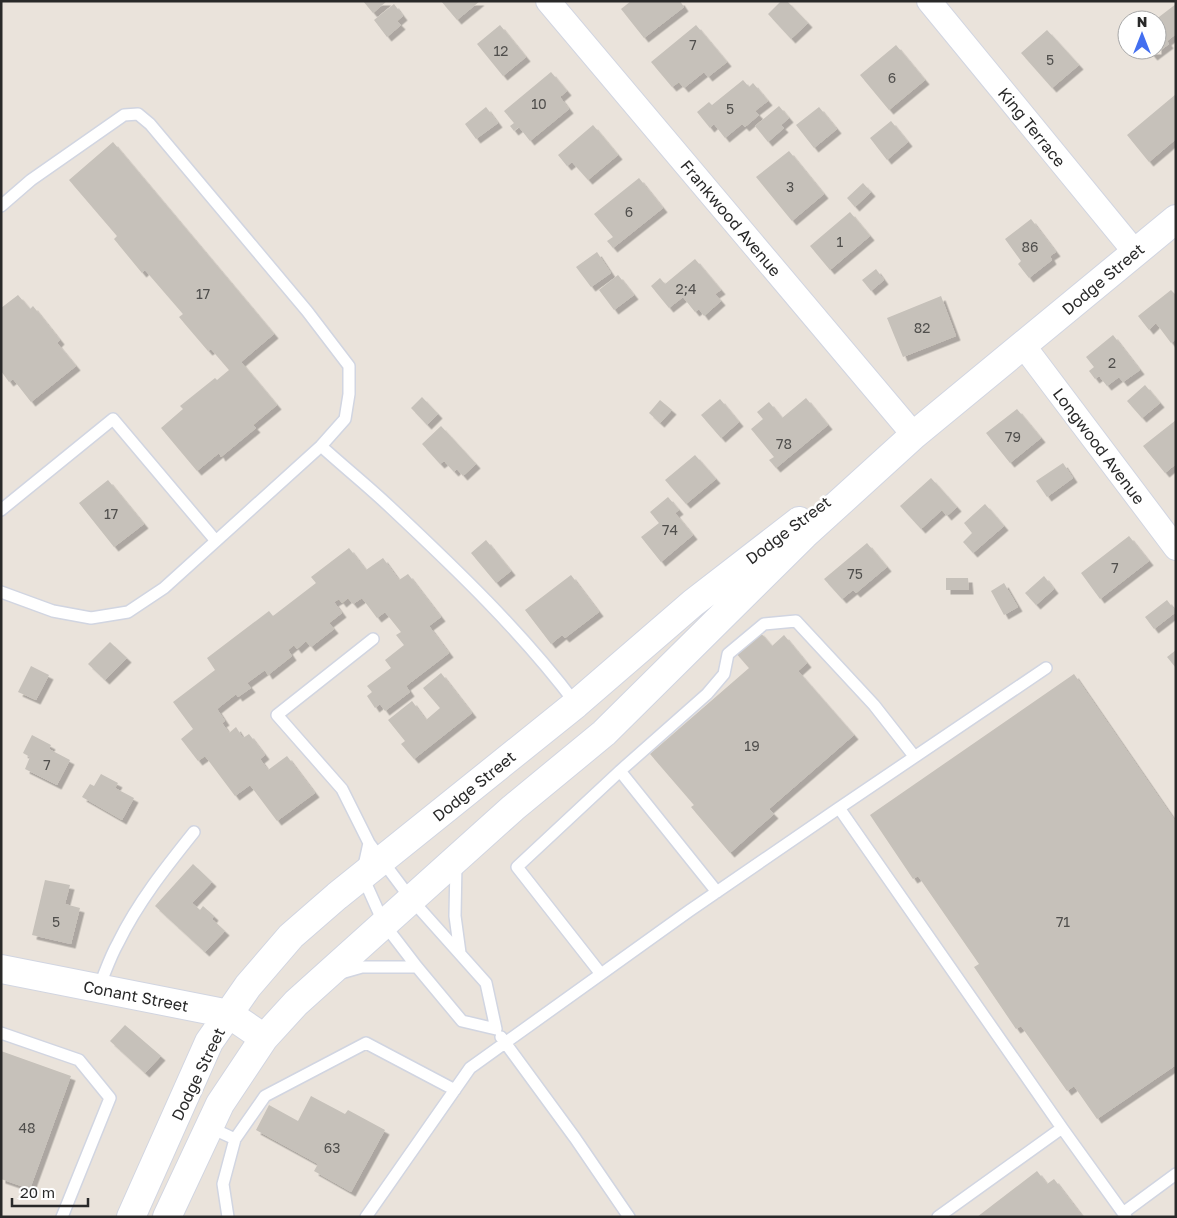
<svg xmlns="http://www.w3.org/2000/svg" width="1177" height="1218" font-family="'Golos Text',sans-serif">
  <defs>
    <filter id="shadow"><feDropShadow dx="4.5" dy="4.5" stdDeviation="0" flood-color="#0004"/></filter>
  </defs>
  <rect width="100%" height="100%" fill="#eae3db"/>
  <path fill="#c6c1ba" filter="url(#shadow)" d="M363 1H387L373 13Z
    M441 1H480L457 20Z
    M631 1H680L684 7 644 38 621 9Z
    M781 1H787L808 23 791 39 768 14Z
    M394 4 403 16 397 21 401 25 387 37 374 20Z
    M1176 4V34L1167 41 1169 44 1153 56 1148 50H1157V20H1155Z
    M500 25 526 57 503 76 477 44Z
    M696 25 727 62 708 77 704 72 684 88 679 82 672 87 651 62Z
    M1047 30 1079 65 1052 88 1021 53Z
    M896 45 925 80 889 110 860 75Z
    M551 72 567 91 560 97 569 109 530 141 519 127 514 131 510 126 514 123 504 111Z
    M743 80 749 87 753 83 768 101 755 111 759 115 745 127 742 124 725 138 714 124 710 128 697 112 709 102 712 105Z
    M1176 94V139L1149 162 1127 135Z
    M779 106 789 118 781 125 784 128 768 142 755 126Z
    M486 107 498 123 476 139 465 124Z
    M819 107 837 129 814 148 796 125Z
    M891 121 908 142 887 160 870 138Z
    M593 125 618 155 588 180 572 162 567 166 558 155Z
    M113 142 274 334 241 362 277 405 253 425 256 428 221 457 219 453 197 471 161 428 183 409 180 406 215 378 217 380 229 370 211 349 208 351 179 317 183 314 145 270 142 273 114 239 117 236 69 180Z
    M789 151 824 194 792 221 756 177Z
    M639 178 663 208 613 248 607 241 613 237 594 214Z
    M863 183 871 192 855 207 847 198Z
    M850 212 870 236 830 270 810 246Z
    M1031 219 1056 252 1050 256 1052 260 1029 278 1018 264 1021 261 1005 239Z
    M597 252 611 273 591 287 576 267Z
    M695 259 721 290 715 294 721 301 704 316 699 309 695 312 683 297 669 308 651 286 660 278 665 284Z
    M876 269 884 280 871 291 862 280Z
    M618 275 634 295 614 310 599 290Z
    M1171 290 1176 295V339L1171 343 1156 323 1149 330 1138 316Z
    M18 295 30 309 33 306 60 340 57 343 76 366 31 402 13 379 9 382 1 371V308Z
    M941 296 956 336 903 357 887 318Z
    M1113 335 1140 370 1123 382 1119 377 1107 386 1099 376 1095 379 1089 371 1094 367 1086 357Z
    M1145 385 1160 403 1142 418 1127 401Z
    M422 397 438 414 427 425 411 408Z
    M806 398 828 425 776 468 769 460 774 457 751 429 763 419 757 412 769 402 782 418Z
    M720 399 739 422 721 438 701 415Z
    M660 400 672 410 660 423 649 413Z
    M1017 409 1041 438 1010 463 986 433Z
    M1176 420V464L1165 473 1143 446Z
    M441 426 476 464 463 476 457 469 454 472 444 461 440 464 422 444Z
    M695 455 716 479 686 504 665 480Z
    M1063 463 1073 478 1047 497 1036 481Z
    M931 478 957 507 947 516 942 510 921 529 900 506Z
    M108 480 144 524 114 547 79 503Z
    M668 497 679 510 675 513 693 535 661 562 641 537 659 523 650 512Z
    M985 504 1004 526 973 553 963 542 972 533 964 523Z
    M1129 536 1149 561 1100 599 1081 573Z
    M486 540 511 571 496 583 471 553Z
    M867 543 887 567 856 593 853 590 842 599 824 579Z
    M349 548 366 570 383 558 399 580 408 574 441 617 429 626 449 653 406 686 410 692 385 711 380 704 375 708 367 696 372 692 367 686 391 668 385 660 404 645 396 635 401 632 385 612 377 618 362 598 353 604 348 598 342 603 339 599 334 602 342 613 329 623 334 629 311 647 306 641 297 649 294 645 288 650 292 656 268 675 265 670 247 683 251 688 238 697 236 694 217 709 225 721 222 723 229 733 236 727 243 738 249 734 265 755 260 759 268 770 287 756 315 793 277 821 250 785 235 796 205 756 198 761 181 739 193 729 173 702 215 670 207 658 269 611 273 616 316 583 311 577Z
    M571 575 599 612 565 638 562 635 551 644 525 610Z
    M1044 576 1054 589 1036 605 1025 593Z
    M946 578H968L969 590H946Z
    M1004 583 1018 607 1004 615 991 591Z
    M1167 600 1176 612 1154 629 1145 617Z
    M759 631 772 646 784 635 807 663 798 671 854 735 769 809 774 814 730 853 691 807 694 805 650 754 749 668 735 652Z
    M110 642 127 658 105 680 88 664Z
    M1176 650V668L1167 657Z
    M31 666 49 675 36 700 18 692Z
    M441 673 472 713 414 759 401 744 405 741 388 720 412 701 426 720 440 708 423 688Z
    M1074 674 1176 822V1065L1097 1119 1074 1086 1067 1091 1021 1026 1016 1029 974 967 979 964 918 876 913 879 870 815Z
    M32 735 51 745 49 749 70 760 57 785 25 769 30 757 23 753Z
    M101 774 118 783 115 788 134 798 122 820 82 797 90 784 94 786Z
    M193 864 212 882 192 903 200 910 203 906 214 916 212 919 225 931 205 952 155 906Z
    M45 880 70 885 65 904 80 908 71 944 32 935Z
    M125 1025 161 1056 145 1073 110 1041Z
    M1 1051 71 1076 30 1189 1 1179Z
    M311 1096 345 1114 348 1110 385 1130 351 1192 314 1171 318 1164 256 1130 269 1105 298 1121Z
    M1037 1171 1047 1184 1054 1179 1083 1217H977Z"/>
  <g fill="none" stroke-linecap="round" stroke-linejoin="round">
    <defs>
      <path id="lane" d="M1 206 31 180 124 115 138 114 150 124 307 311 349 366V394L345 419 321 446 164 588 128 612 91 618 53 611 1 592
        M321 446C344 467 368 486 390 507 455 568 522 632 576 704
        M1 510 113 419 216 541
        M620 771 707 694 724 674 728 654 764 624 796 621 874 705 914 756
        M839 808 1046 668
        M369 843 362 875 384 924 417 967 462 1021 496 1029 486 983 411 899 369 843 342 789 277 715 373 639
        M456 863 455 916 460 953
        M341 973 362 967H417
        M601 974 517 867 620 771 717 892
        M98 989C105 973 110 957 118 943 138 902 166 867 194 832
        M1 1033 79 1060 110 1098 62 1217
        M501 1037 575 1138 629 1217
        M209 1127 235 1139 265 1096 366 1043 455 1090
        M1062 1128 1126 1217
        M1123 1213 1176 1174
        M228 1217 223 1184 235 1139
        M366 1217 470 1068 689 911 839 808 1062 1128 938 1217"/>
      <path id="street" d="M548 1 914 435
        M929 1 1135 252
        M1023 345 1176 548"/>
      <path id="secondary" d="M1 969 229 1014 264 1038
        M131 1217 209 1042 248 986 291 936 337 896 576 704 693 603 799 521
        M167 1217 220 1104 264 1038 296 1003 513 808 604 733 804 535 914 435 1176 219"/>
    </defs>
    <use href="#lane" stroke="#d1d5e1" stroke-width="14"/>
    <use href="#street" stroke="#d1d5e1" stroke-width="26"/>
    <use href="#secondary" stroke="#d1d5e1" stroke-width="30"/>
    <use href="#lane" stroke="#fff" stroke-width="11"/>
    <use href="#street" stroke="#fff" stroke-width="24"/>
    <use href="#secondary" stroke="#fff" stroke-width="28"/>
  </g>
  <g text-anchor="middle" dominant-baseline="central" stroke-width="5" stroke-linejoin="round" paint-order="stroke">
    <g font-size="14" fill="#504f4d">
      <text x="693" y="44">7</text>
      <text x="501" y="50">12</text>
      <text x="1050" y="59">5</text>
      <text x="892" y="77">6</text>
      <text x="539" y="103">10</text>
      <text x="730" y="108">5</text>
      <text x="790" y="186">3</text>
      <text x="629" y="211">6</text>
      <text x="840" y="241">1</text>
      <text x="1030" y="246">86</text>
      <text x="686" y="288">2;4</text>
      <text x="203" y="293">17</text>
      <text x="922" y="327">82</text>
      <text x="1112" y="362">2</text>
      <text x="1013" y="436">79</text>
      <text x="784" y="443">78</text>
      <text x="111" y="513">17</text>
      <text x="670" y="529">74</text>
      <text x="1115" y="567">7</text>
      <text x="855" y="573">75</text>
      <text x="752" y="745">19</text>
      <text x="47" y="764">7</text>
      <text x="56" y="921">5</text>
      <text x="1063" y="921">71</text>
      <text x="27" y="1127">48</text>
      <text x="332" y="1147">63</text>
    </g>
    <g font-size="16" fill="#292929" stroke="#fff">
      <text transform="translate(1032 127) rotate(51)">King Terrace</text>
      <text transform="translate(731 218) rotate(50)">Frankwood Avenue</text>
      <text transform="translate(1103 279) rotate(-40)">Dodge Street</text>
      <text transform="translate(1099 446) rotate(53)">Longwood Avenue</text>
      <text transform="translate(788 530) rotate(-37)">Dodge Street</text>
      <text transform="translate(474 786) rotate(-39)">Dodge Street</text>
      <text transform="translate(136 996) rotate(11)">Conant Street</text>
      <text transform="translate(198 1074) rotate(-64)">Dodge Street</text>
    </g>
  </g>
  <rect width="1177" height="1218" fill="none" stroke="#292929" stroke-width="5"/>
  <g transform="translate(1142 35)"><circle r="24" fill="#ffffff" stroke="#a9a9a9"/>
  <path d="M0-4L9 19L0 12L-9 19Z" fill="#436ff0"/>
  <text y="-8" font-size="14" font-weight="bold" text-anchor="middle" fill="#292929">N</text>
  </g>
  <path d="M12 1198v8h76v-8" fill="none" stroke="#292929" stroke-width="2.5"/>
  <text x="20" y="1198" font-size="15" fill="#292929" stroke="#ffffff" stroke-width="4" paint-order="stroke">20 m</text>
</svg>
